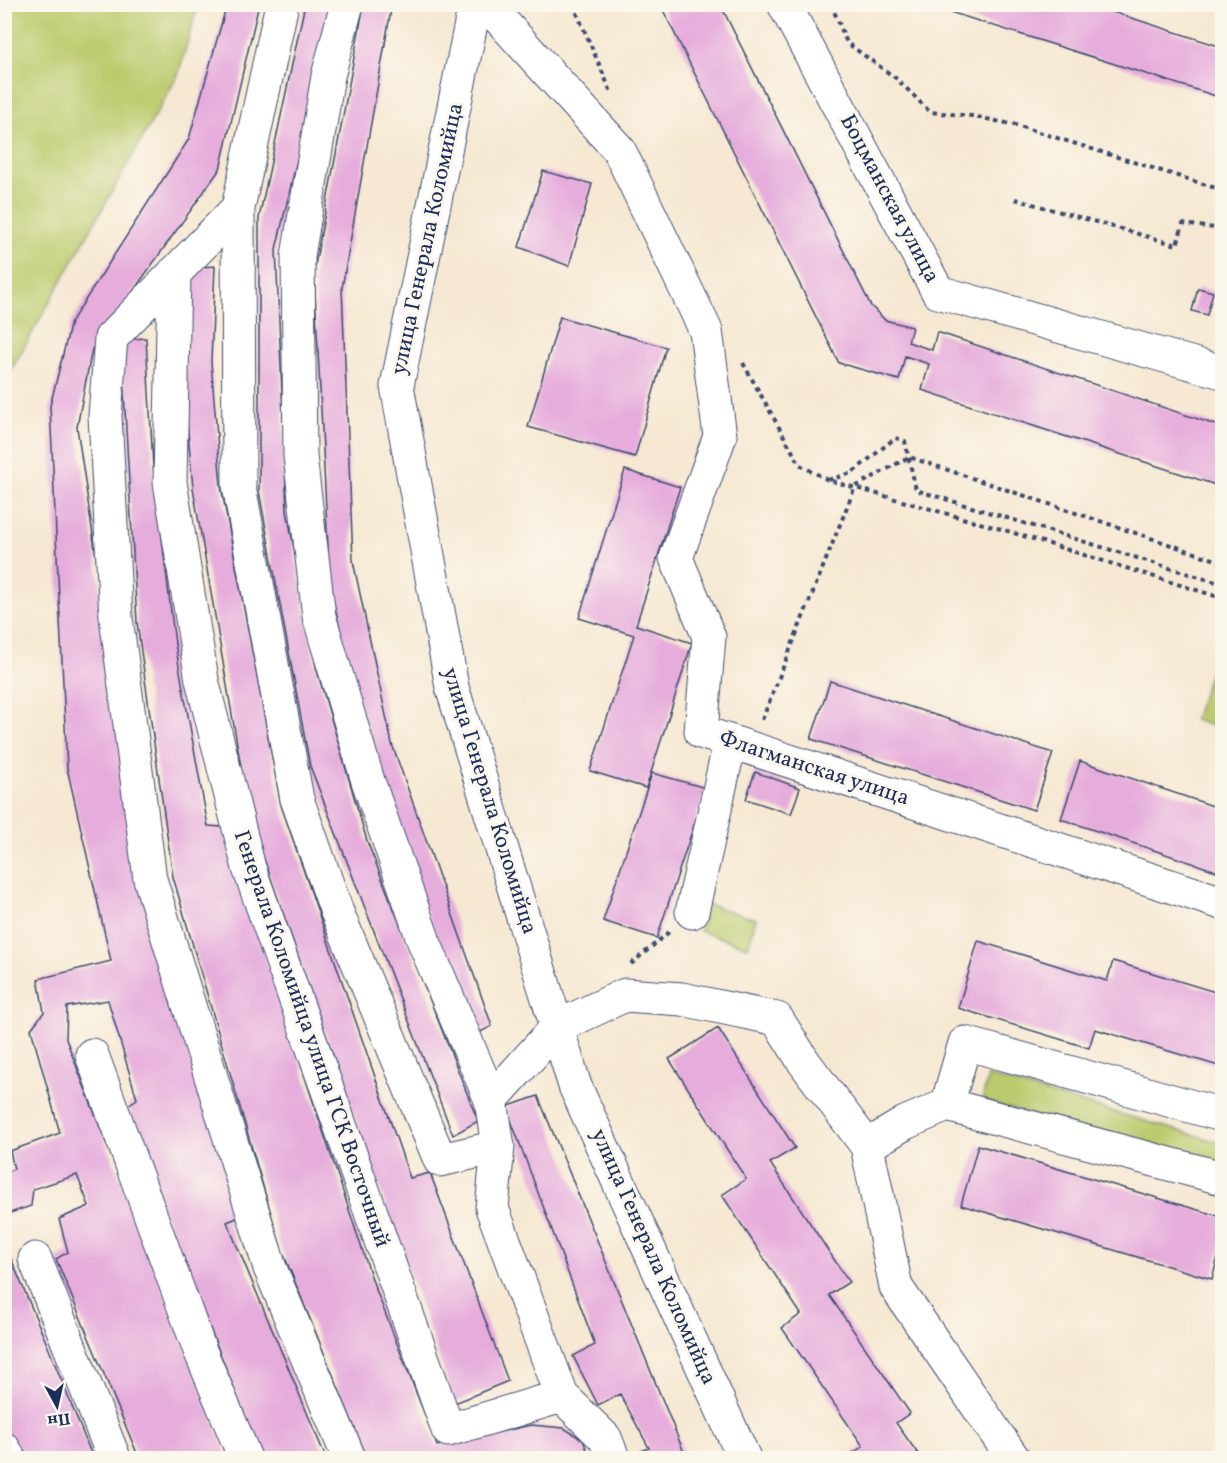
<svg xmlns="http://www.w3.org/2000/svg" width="1227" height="1463" font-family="Vollkorn,serif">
  <rect width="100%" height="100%" fill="#fbf7ec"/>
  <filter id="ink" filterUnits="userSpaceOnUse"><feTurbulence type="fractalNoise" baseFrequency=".0167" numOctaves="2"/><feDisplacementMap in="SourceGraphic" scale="12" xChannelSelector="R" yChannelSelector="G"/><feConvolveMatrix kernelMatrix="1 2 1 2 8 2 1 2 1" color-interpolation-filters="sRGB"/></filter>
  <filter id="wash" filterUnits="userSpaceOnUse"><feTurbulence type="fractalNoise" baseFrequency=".008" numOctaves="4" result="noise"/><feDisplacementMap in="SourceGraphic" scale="24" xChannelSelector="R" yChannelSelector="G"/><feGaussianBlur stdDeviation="1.35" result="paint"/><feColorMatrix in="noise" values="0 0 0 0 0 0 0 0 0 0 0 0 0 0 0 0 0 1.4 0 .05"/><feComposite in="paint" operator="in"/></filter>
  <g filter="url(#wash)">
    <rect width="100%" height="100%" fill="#f6e8d2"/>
    <path fill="#bbca6c" stroke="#6b7c65" stroke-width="1.5" d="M5 4 198 5 178 75 5 381Z
      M1220 643 1222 644V729L1194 720Z
      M706 904 756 919 748 947 700 931Z
      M988 1076 1222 1143V1167L982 1101Z"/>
    <g id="blocks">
      <path fill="#e6acdc" d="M227 4H259L220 169 92 349 77 427 151 930 242 1216 227 1222 326 1458H262L150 1179 128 1105 137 1099 108 1000 67 1007 66 1039 228 1458H139L56 1259 68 1252 59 1219 89 1206 77 1175 33 1189 31 1206 4 1215V1173L14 1169 10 1151 60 1133 31 1029 44 1012 38 979 111 961 67 768 50 406 71 322 189 139Z
        M305 4H334L276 249 287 511 316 667 367 841 478 1121 453 1135 310 766 259 491V218Z
        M364 4H392L342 288 353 561 392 744 492 1026 475 1035 379 790 330 587 314 271Z
        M660 4H720L871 306 885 320 912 327 908 342 932 350 937 332 1222 427V487L922 390 929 364 905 356 899 380 839 363Z
        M928 5H1091L1222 47V98Z
        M543 171 592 184 569 266 519 247Z
        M215 266 211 362 221 486 281 805 410 1178 430 1173 508 1381 455 1403 250 819 193 488 183 376 189 268Z
        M1198 288 1213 292 1207 315 1192 311Z
        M560 317 666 347 635 457 528 427Z
        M146 338 153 466 175 644 208 826 222 827 373 1282 437 1446 531 1425 564 1428 583 1440 590 1458H367L281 1248 173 877 137 623 121 340Z
        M625 470 680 487 636 625 692 643 646 788 590 771 634 635 579 618Z
        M830 681 1053 753 1034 810 811 739Z
        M1080 761 1222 809V873L1061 819Z
        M755 772 800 788 791 814 746 799Z
        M652 773 706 788 657 938 603 921Z
        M978 941 1107 981 1113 961 1222 994V1067L1095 1029 1089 1048 958 1008Z
        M718 1028 795 1148 770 1163 849 1282 829 1295 910 1413 896 1423 921 1458H850L849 1456 863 1446 782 1328 801 1314 722 1195 746 1179 669 1059Z
        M1222 1068V1085L1217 1083Z
        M538 1096 683 1450 684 1458H631L630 1456 649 1448 620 1394 598 1405 573 1356 595 1345 506 1107Z
        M978 1145 1222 1217V1243L1212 1279 961 1205Z
        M4 1242 46 1342 93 1458H19L4 1427Z"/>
    </g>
  </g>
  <g filter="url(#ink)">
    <use href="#blocks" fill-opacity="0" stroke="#3c4b6f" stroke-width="1.5"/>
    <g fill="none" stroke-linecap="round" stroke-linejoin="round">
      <defs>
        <path id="minor" d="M282 4 238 208 239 486 297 799 337 912 440 1160 498 1147 491 1100 557 1027 625 995 682 999 777 1019 804 1062 867 1146 896 1287 1013 1458
          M347 4 328 76 298 256 300 456 319 616 368 781 424 942 491 1100
          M475 4 397 386 452 687 575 1086 744 1458
          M486 4 619 150 706 331 720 436 676 558 709 637 701 732 1222 903
          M784 4 938 292 1222 372
          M238 208 111 338 105 416 116 617 150 879 270 1268 349 1458
          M174 273 170 482 202 680 249 868 448 1430 562 1396 605 1438 613 1458
          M692 912 730 742
          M92 1055 199 1348 245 1458
          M947 1105 965 1043 1222 1115
          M867 1146 905 1123 947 1105 1222 1178
          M498 1147 492 1208 562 1396
          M35 1259 114 1458
          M4 1449 9 1458"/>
      </defs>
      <use href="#minor" stroke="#3c4b6f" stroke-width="35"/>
      <path stroke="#3c4b6f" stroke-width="4" stroke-dasharray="4.5 4.5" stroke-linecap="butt" d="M573 4 611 92
        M831 4 847 43 897 79 930 112 972 116 1016 125 1222 190
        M1015 199 1177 245 1183 224 1222 229
        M743 363 800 465 828 480 1001 529 1222 598
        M828 480 852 473 895 438 905 441 916 490 1222 584
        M762 720 855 487 909 457 1222 562
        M631 964 669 932"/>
      <use href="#minor" stroke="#fff" stroke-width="33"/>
    </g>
  </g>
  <g text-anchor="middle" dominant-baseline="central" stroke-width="6" stroke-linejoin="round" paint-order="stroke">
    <g font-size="22" fill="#1b2f5e" stroke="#fbf7ec">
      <text transform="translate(889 199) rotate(62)">Боцманская улица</text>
      <text transform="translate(428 239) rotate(-78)">улица Генерала Коломийца</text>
      <text transform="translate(814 769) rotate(18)">Флагманская улица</text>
      <text transform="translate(489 801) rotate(73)">улица Генерала Коломийца</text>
      <text transform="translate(311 1039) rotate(71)">Генерала Коломийца улица ГСК Восточный</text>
      <text transform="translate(653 1257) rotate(66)">улица Генерала Коломийца</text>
    </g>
  </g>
  <rect width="1227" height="1463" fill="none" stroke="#fbf7ec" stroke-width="24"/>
  <g transform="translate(57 1406) rotate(172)" stroke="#fbf7ec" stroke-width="4.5" paint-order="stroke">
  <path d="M0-4.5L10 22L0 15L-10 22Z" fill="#1b2f5e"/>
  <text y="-9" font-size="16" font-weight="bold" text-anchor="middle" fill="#1b2f5e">Пн</text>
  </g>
</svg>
